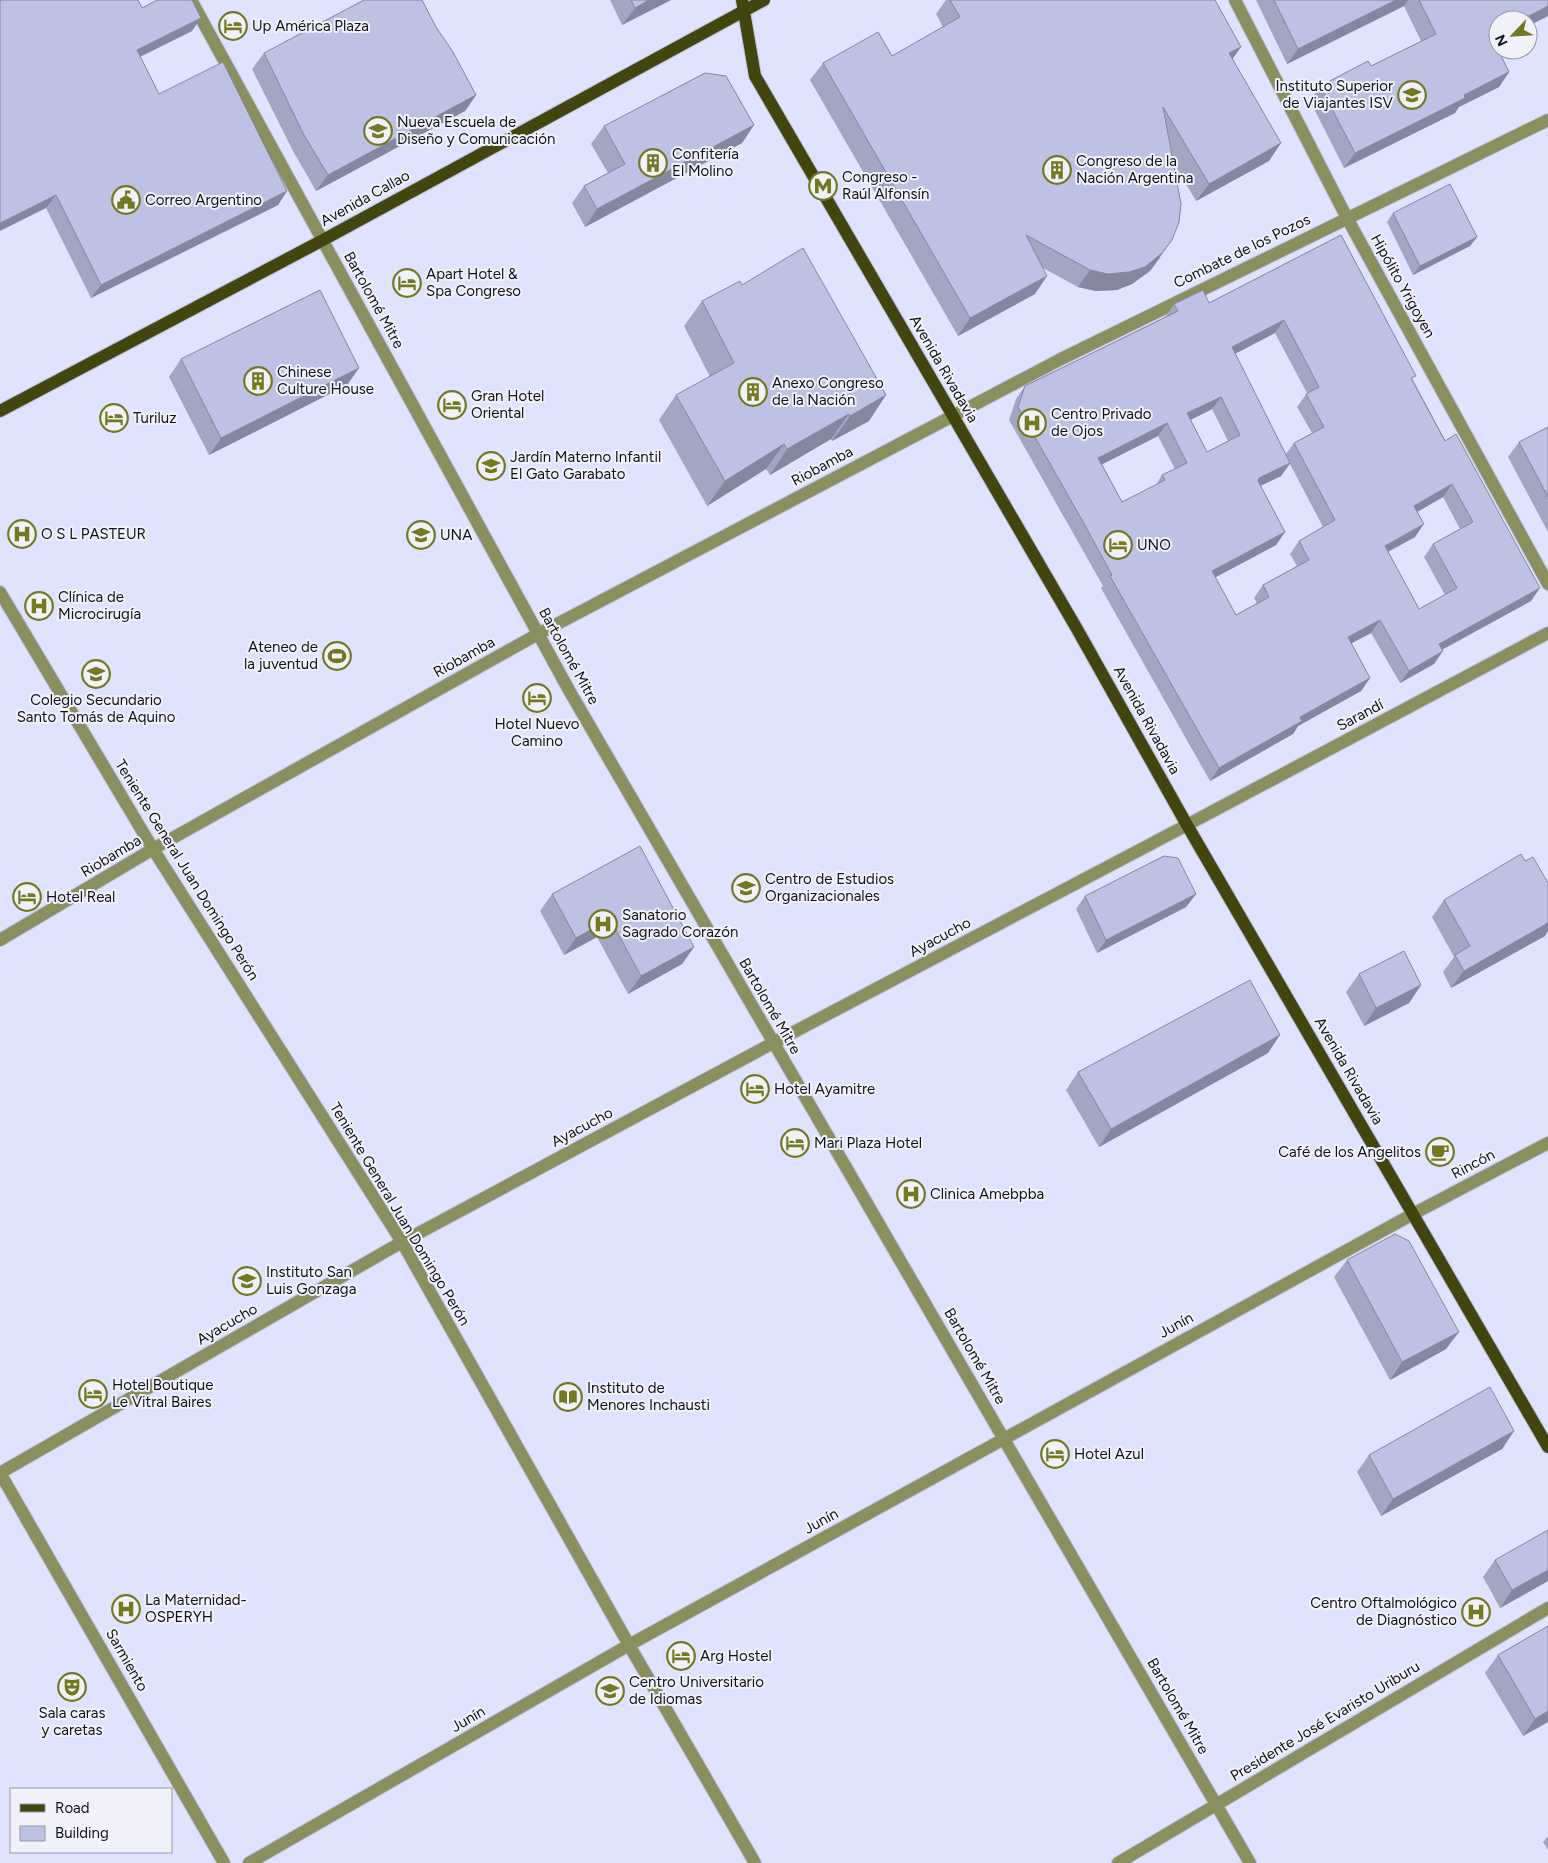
<svg xmlns="http://www.w3.org/2000/svg" width="1548" height="1863" font-family="Figtree,sans-serif">
  <rect width="100%" height="100%" fill="#dfe3ff"/>
  <g fill="none" stroke-linecap="round" stroke-linejoin="round">
    <defs>
      <path id="minor" d="M191 0 570 692 1250 1863
        M1235 0 1347 218 1548 584
        M0 592 153 849 402 1242 629 1645 755 1863
        M0 940 153 849 538 634 1061 359 1548 120
        M0 1473 402 1242 773 1043 1187 825 1548 633
        M0 1473 224 1863
        M249 1863 629 1645 1413 1214 1548 1143
        M1118 1863 1548 1608"/>
      <path id="major" d="M742 0 755 76 1077 629 1187 825 1548 1447
        M0 411 323 240 764 0"/>
    </defs>
    <use href="#minor" stroke="#bec1db" stroke-width="14"/>
    <use href="#major" stroke="#bec1db" stroke-width="14"/>
    <use href="#minor" stroke="#8a8f60" stroke-width="12"/>
    <use href="#major" stroke="#42460e" stroke-width="12"/>
  </g>
  <path fill="#a3a6c3" fill-rule="evenodd" d="M610 0H671L622 25Z
    M946 0H1215L1241 47 1232 59 1269 161 1196 201 1174 163 1160 258 1150 271 1132 284 1117 290 1096 291 1078 287 1043 268 1035 294 958 336 810 80 823 63 892 56 943 27 936 14Z
    M1256 0H1548V16L1528 26V20H1498V41L1495 43 1509 72 1499 87 1459 107 1455 113 1344 168 1310 101 1320 86 1371 66 1421 41 1404 6 1287 64Z
    M142 8 192 31 140 57 159 94 287 191 278 205 91 298 46 208Z
    M436 27 476 95 465 111 316 191 293 151 252 69 264 53Z
    M754 125 742 143 585 227 572 203 584 186 608 173 591 144 604 126Z
    M1393 213 1477 237 1470 246 1413 275 1387 222Z
    M1341 235 1413 380 1531 601 1442 650 1434 664 1400 683 1371 633 1351 643 1370 678 1361 691 1298 726 1293 734 1210 781 1101 588 1103 586 1073 533 1009 420 1016 399 1025 386 1165 317 1174 304 1209 303ZM1275 333 1307 393 1297 407 1312 433 1294 443 1286 454 1235 354ZM1212 409 1228 441 1207 452 1191 420ZM1158 436 1175 469 1162 475 1156 485 1122 502 1102 464ZM1290 464 1323 527 1299 541 1290 554 1297 566 1263 585 1254 598 1257 603 1236 615 1215 577 1276 545 1285 532 1260 486 1281 476ZM1443 497 1460 529 1433 544 1424 557 1445 595 1419 609 1388 552 1415 537 1417 512Z
    M742 285 869 421 832 441 831 439 770 475 766 469 707 506 659 420 676 395 710 377 684 326 702 301Z
    M181 359 359 368 347 385 209 455 169 377Z
    M1548 427V532L1508 457 1519 442Z
    M552 894 694 947 682 964 628 994 597 937 564 955 540 911Z
    M1196 894 1186 907 1097 953 1076 909 1085 896Z
    M1444 900 1545 936 1451 988 1443 972 1454 957 1432 917Z
    M1359 974 1421 985 1409 1003 1364 1026 1346 992Z
    M1268 1053 1099 1147 1066 1090 1078 1072Z
    M1347 1260 1446 1349 1390 1380 1334 1277Z
    M1514 1431 1502 1449 1381 1516 1357 1472 1369 1455Z
    M1495 1560 1548 1581 1500 1608 1483 1577Z
    M1548 1626V1722L1523 1736 1485 1673 1498 1655Z
    M1548 1836V1850L1543 1842Z"/>
  <path fill="#84879f" d="M649 0H671L622 25 635 8Z
    M1396 0H1408L1404 6 1287 64 1298 49Z
    M1548 6V16L1528 26V20H1521Z
    M201 18 192 31 127 63 137 50Z
    M1498 32V41L1481 50 1491 35Z
    M1241 47 1229 64V53Z
    M1509 72 1499 87 1459 107 1455 113 1344 168 1355 153 1464 95Z
    M476 95 465 111 316 191 328 175Z
    M754 125 742 143 585 227 597 209Z
    M1281 143 1269 161 1196 201 1209 184Z
    M287 191 278 205 91 298 101 285Z
    M56 195 46 208 0 231V223Z
    M1477 237 1470 246 1413 275 1420 266Z
    M1172 240 1150 271 1132 284 1117 290 1096 291 1078 287 1090 270Z
    M1047 276 1035 294 958 336 970 318Z
    M1284 320 1275 333 1223 360 1232 347Z
    M359 368 347 385 209 455 221 438Z
    M886 395 869 421 832 441 850 416Z
    M1221 397 1212 409 1178 426 1187 413Z
    M849 414 831 439 770 475 787 449Z
    M1167 423 1158 436 1089 471 1098 458Z
    M784 444 766 469 707 506 725 481Z
    M1290 463 1281 476 1250 491 1259 478Z
    M1452 484 1443 497 1405 519 1414 506Z
    M1424 524 1415 537 1376 558 1385 546Z
    M1285 532 1276 545 1203 584 1212 571Z
    M1540 588 1531 601 1430 656 1439 644Z
    M1380 620 1371 633 1339 650 1348 637Z
    M1443 651 1434 664 1400 683 1409 671Z
    M1370 678 1361 691 1298 726 1293 734 1210 781 1219 768 1300 717Z
    M1196 894 1186 907 1097 953 1106 940Z
    M610 919 597 937 564 955 576 938Z
    M1548 923V931L1545 936 1451 988 1464 971Z
    M694 947 682 964 628 994 641 976Z
    M1421 985 1409 1003 1364 1026 1376 1008Z
    M1280 1035 1268 1053 1099 1147 1111 1129Z
    M1459 1332 1446 1349 1390 1380 1402 1362Z
    M1514 1431 1502 1449 1381 1516 1393 1499Z
    M1548 1570V1581L1500 1608 1512 1590Z
    M1548 1711V1722L1523 1736 1535 1719Z"/>
  <path fill="#bdc1e3" stroke="#84879f" fill-rule="evenodd" d="M0 0H138L142 8 157 0H192L201 18 137 50 159 94 223 62 287 191 101 285 56 195 0 223Z
    M364 0H422L436 27 453 52 476 95 328 175 304 135 264 53Z
    M631 0H649L635 8Z
    M950 0H1215L1241 47 1229 53 1281 143 1209 184 1163 107 1181 204 1179 222 1172 240 1162 253 1145 267 1129 272 1108 274 1090 270 1026 235 1047 276 970 318 823 63 878 32 892 56 960 17Z
    M1274 0H1396L1298 49Z
    M1419 0H1548V6L1521 20H1498V32L1491 35 1509 72 1464 95 1465 98 1355 153 1320 86 1368 61 1371 66 1436 34Z
    M705 73 726 76 754 125 597 209 584 186 625 164 604 126Z
    M1450 184 1477 237 1420 266 1393 213Z
    M1341 235 1416 376 1411 378 1445 441 1456 434 1540 588 1439 644 1443 651 1409 671 1380 620 1348 637 1370 678 1300 717 1302 721 1219 768 1110 576 1112 575 1082 520 1018 407 1025 386 1178 311 1174 304 1203 290 1209 303ZM1284 320 1319 387 1306 394 1324 427 1294 443 1335 520 1299 541 1309 560 1263 585 1269 597 1236 615 1212 571 1285 532 1258 481 1259 478 1290 463 1232 347ZM1221 397 1240 435 1207 452 1187 413ZM1167 423 1187 463 1162 475 1165 480 1122 502 1098 458ZM1452 484 1473 522 1433 544 1457 588 1419 609 1385 546 1424 524 1414 506Z
    M803 248 886 395 850 416 849 414 787 449 784 444 725 481 676 395 734 363 702 301 740 281 742 285Z
    M320 290 359 368 221 438 181 359Z
    M1548 427V497L1519 442Z
    M640 846 694 947 641 976 610 919 576 938 552 894Z
    M1521 854 1525 861 1533 857 1548 883V923L1464 971 1455 955 1470 946 1444 900Z
    M1164 856 1178 858 1196 894 1106 940 1085 896Z
    M1404 951 1421 985 1376 1008 1359 974Z
    M1250 980 1280 1035 1111 1129 1078 1072Z
    M1395 1234 1409 1241 1459 1332 1402 1362 1347 1260Z
    M1490 1387 1514 1431 1393 1499 1369 1455Z
    M1548 1530V1570L1512 1590 1495 1560Z
    M1548 1626V1711L1535 1719 1498 1655Z"/>
  <defs>
    <symbol id="hotel-ring" viewBox="-11 -11 22 22"><circle r="9.5" fill="#f1f2f9" stroke="#737821" stroke-width="1.5"/><path d="M-6-4.5h1.5V1H6V5H4.5V3h-9V5H-6ZM-4 0a1.8 1.8 0 1 1 3.6 0ZM.5 0V-2.5h3Q6-2.5 6 0Z" fill="#737821"/></symbol>
    <symbol id="university-ring" viewBox="-11 -11 22 22"><circle r="9.5" fill="#f1f2f9" stroke="#737821" stroke-width="1.5"/><path d="M0-5L7-2L0 1L-7-2ZM-4 1L0 2.5L4 1V4Q0 6-4 4Z" fill="#737821"/></symbol>
    <symbol id="building-ring" viewBox="-11 -11 22 22"><circle r="9.5" fill="#f1f2f9" stroke="#737821" stroke-width="1.5"/><path d="M-4-6H4V6H1V3H-1V6H-4ZM-2.5-4.3h1.7v1.8h-1.7ZM.8-4.3h1.7v1.8H.8ZM-2.5-1h1.7V.8h-1.7ZM.8-1h1.7V.8H.8Z" fill="#737821"/></symbol>
    <symbol id="metro-ring" viewBox="-11 -11 22 22"><circle r="9.5" fill="#f1f2f9" stroke="#737821" stroke-width="1.5"/><path d="M-5.5 5V-5H-3L0 0L3-5H5.5V5H3V-.5L0 4L-3-.5V5Z" fill="#737821"/></symbol>
    <symbol id="civic-ring" viewBox="-11 -11 22 22"><circle r="9.5" fill="#f1f2f9" stroke="#737821" stroke-width="1.5"/><path d="M-.6-6.5H3V-4.5H.6V-3L4-1V1h2V6H-6V1h2V-1L-.6-3ZM-1.2 2.5V6h2.4V2.5Z" fill="#737821"/></symbol>
    <symbol id="hospital-ring" viewBox="-11 -11 22 22"><circle r="9.5" fill="#f1f2f9" stroke="#737821" stroke-width="1.5"/><path d="M-5-5h3v3.5h4V-5h3V5h-3V1.5h-4V5h-3Z" fill="#737821"/></symbol>
    <symbol id="school-ring" viewBox="-11 -11 22 22"><circle r="9.5" fill="#f1f2f9" stroke="#737821" stroke-width="1.5"/><path d="M0-5L7-2L0 1L-7-2ZM-4 1L0 2.5L4 1V4Q0 6-4 4Z" fill="#737821"/></symbol>
    <symbol id="stadium-ring" viewBox="-11 -11 22 22"><circle r="9.5" fill="#f1f2f9" stroke="#737821" stroke-width="1.5"/><path d="M0-5a6.5 5 0 1 0 0 10a6.5 5 0 1 0 0-10ZM-3.5-1.8h7v3.6h-7Z" fill="#737821"/></symbol>
    <symbol id="cafe-ring" viewBox="-11 -11 22 22"><circle r="9.5" fill="#f1f2f9" stroke="#737821" stroke-width="1.5"/><path d="M-5.5-4.5H6V0H3Q3 3.5 0 3.5H-2.5Q-5.5 3.5-5.5 0ZM3-3.2v2h1.7v-2ZM-6 4.5H4V6H-6Z" fill="#737821"/></symbol>
    <symbol id="library-ring" viewBox="-11 -11 22 22"><circle r="9.5" fill="#f1f2f9" stroke="#737821" stroke-width="1.5"/><path d="M-6-4Q-3-5.5-.7-3.5V5Q-3 3-6 4ZM6-4Q3-5.5 .7-3.5V5Q3 3 6 4Z" fill="#737821"/></symbol>
    <symbol id="theatre-ring" viewBox="-11 -11 22 22"><circle r="9.5" fill="#f1f2f9" stroke="#737821" stroke-width="1.5"/><path d="M-5-5.5Q0-4 5-5.5V0Q5 5 0 6Q-5 5-5 0ZM-3.3-2.5H-1v1.5H-3.3ZM1-2.5H3.3v1.5H1ZM-2.8 1Q0 5.5 2.8 1Z" fill="#737821"/></symbol>
  </defs>
  <g fill-rule="evenodd">
    <use href="#hotel-ring" x="217" y="10" width="32" height="32"/>
    <use href="#university-ring" x="1396" y="79" width="32" height="32"/>
    <use href="#university-ring" x="362" y="115" width="32" height="32"/>
    <use href="#building-ring" x="637" y="147" width="32" height="32"/>
    <use href="#building-ring" x="1041" y="154" width="32" height="32"/>
    <use href="#metro-ring" x="807" y="170" width="32" height="32"/>
    <use href="#civic-ring" x="110" y="184" width="32" height="32"/>
    <use href="#hotel-ring" x="391" y="267" width="32" height="32"/>
    <use href="#building-ring" x="242" y="365" width="32" height="32"/>
    <use href="#building-ring" x="737" y="376" width="32" height="32"/>
    <use href="#hotel-ring" x="436" y="389" width="32" height="32"/>
    <use href="#hotel-ring" x="98" y="402" width="32" height="32"/>
    <use href="#hospital-ring" x="1016" y="407" width="32" height="32"/>
    <use href="#school-ring" x="475" y="450" width="32" height="32"/>
    <use href="#hospital-ring" x="6" y="518" width="32" height="32"/>
    <use href="#university-ring" x="405" y="519" width="32" height="32"/>
    <use href="#hotel-ring" x="1102" y="529" width="32" height="32"/>
    <use href="#hospital-ring" x="23" y="590" width="32" height="32"/>
    <use href="#stadium-ring" x="321" y="640" width="32" height="32"/>
    <use href="#school-ring" x="80" y="658" width="32" height="32"/>
    <use href="#hotel-ring" x="521" y="682" width="32" height="32"/>
    <use href="#university-ring" x="730" y="872" width="32" height="32"/>
    <use href="#hotel-ring" x="11" y="881" width="32" height="32"/>
    <use href="#hospital-ring" x="587" y="908" width="32" height="32"/>
    <use href="#hotel-ring" x="739" y="1073" width="32" height="32"/>
    <use href="#hotel-ring" x="779" y="1127" width="32" height="32"/>
    <use href="#cafe-ring" x="1424" y="1136" width="32" height="32"/>
    <use href="#hospital-ring" x="895" y="1178" width="32" height="32"/>
    <use href="#school-ring" x="231" y="1265" width="32" height="32"/>
    <use href="#hotel-ring" x="77" y="1378" width="32" height="32"/>
    <use href="#library-ring" x="552" y="1381" width="32" height="32"/>
    <use href="#hotel-ring" x="1039" y="1438" width="32" height="32"/>
    <use href="#hospital-ring" x="110" y="1593" width="32" height="32"/>
    <use href="#hospital-ring" x="1460" y="1596" width="32" height="32"/>
    <use href="#hotel-ring" x="665" y="1640" width="32" height="32"/>
    <use href="#theatre-ring" x="56" y="1671" width="32" height="32"/>
    <use href="#university-ring" x="594" y="1675" width="32" height="32"/>
  </g>
  <g text-anchor="middle" dominant-baseline="central" stroke-width="4" stroke-linejoin="round" paint-order="stroke">
    <g font-size="15" fill="#10111d" stroke="#f1f2f9" text-anchor="start">
      <text x="252" y="26">Up América Plaza</text>
      <text x="1393" y="86" text-anchor="end">Instituto Superior<tspan x="1393" dy="17">de Viajantes ISV</tspan></text>
      <text x="397" y="122">Nueva Escuela de<tspan x="397" dy="17">Diseño y Comunicación</tspan></text>
      <text x="672" y="154">Confitería<tspan x="672" dy="17">El Molino</tspan></text>
      <text x="1076" y="161">Congreso de la<tspan x="1076" dy="17">Nación Argentina</tspan></text>
      <text x="842" y="177">Congreso -<tspan x="842" dy="17">Raúl Alfonsín</tspan></text>
      <text x="145" y="200">Correo Argentino</text>
      <text x="426" y="274">Apart Hotel &amp;<tspan x="426" dy="17">Spa Congreso</tspan></text>
      <text x="277" y="372">Chinese<tspan x="277" dy="17">Culture House</tspan></text>
      <text x="772" y="383">Anexo Congreso<tspan x="772" dy="17">de la Nación</tspan></text>
      <text x="471" y="396">Gran Hotel<tspan x="471" dy="17">Oriental</tspan></text>
      <text x="1051" y="414">Centro Privado<tspan x="1051" dy="17">de Ojos</tspan></text>
      <text x="133" y="418">Turiluz</text>
      <text x="510" y="457">Jardín Materno Infantil<tspan x="510" dy="17">El Gato Garabato</tspan></text>
      <text x="41" y="534">O S L PASTEUR</text>
      <text x="440" y="535">UNA</text>
      <text x="1137" y="545">UNO</text>
      <text x="58" y="597">Clínica de<tspan x="58" dy="17">Microcirugía</tspan></text>
      <text x="318" y="647" text-anchor="end">Ateneo de<tspan x="318" dy="17">la juventud</tspan></text>
      <text x="96" y="700" text-anchor="middle">Colegio Secundario<tspan x="96" dy="17">Santo Tomás de Aquino</tspan></text>
      <text x="537" y="724" text-anchor="middle">Hotel Nuevo<tspan x="537" dy="17">Camino</tspan></text>
      <text x="765" y="879">Centro de Estudios<tspan x="765" dy="17">Organizacionales</tspan></text>
      <text x="46" y="897">Hotel Real</text>
      <text x="622" y="915">Sanatorio<tspan x="622" dy="17">Sagrado Corazón</tspan></text>
      <text x="774" y="1089">Hotel Ayamitre</text>
      <text x="814" y="1143">Mari Plaza Hotel</text>
      <text x="1421" y="1152" text-anchor="end">Café de los Angelitos</text>
      <text x="930" y="1194">Clinica Amebpba</text>
      <text x="266" y="1272">Instituto San<tspan x="266" dy="17">Luis Gonzaga</tspan></text>
      <text x="112" y="1385">Hotel Boutique<tspan x="112" dy="17">Le Vitral Baires</tspan></text>
      <text x="587" y="1388">Instituto de<tspan x="587" dy="17">Menores Inchausti</tspan></text>
      <text x="1074" y="1454">Hotel Azul</text>
      <text x="145" y="1600">La Maternidad-<tspan x="145" dy="17">OSPERYH</tspan></text>
      <text x="1457" y="1603" text-anchor="end">Centro Oftalmológico<tspan x="1457" dy="17">de Diagnóstico</tspan></text>
      <text x="700" y="1656">Arg Hostel</text>
      <text x="629" y="1682">Centro Universitario<tspan x="629" dy="17">de Idiomas</tspan></text>
      <text x="72" y="1713" text-anchor="middle">Sala caras<tspan x="72" dy="17">y caretas</tspan></text>
    </g>
    <g font-size="15" fill="#10111d" stroke="#f1f2f9">
      <text transform="translate(365 198) rotate(-29)">Avenida Callao</text>
      <text transform="translate(1242 251) rotate(-26)">Combate de los Pozos</text>
      <text transform="translate(1403 286) rotate(61)">Hipólito Yrigoyen</text>
      <text transform="translate(374 300) rotate(61)">Bartolomé Mitre</text>
      <text transform="translate(944 369) rotate(60)">Avenida Rivadavia</text>
      <text transform="translate(822 466) rotate(-28)">Riobamba</text>
      <text transform="translate(569 656) rotate(61)">Bartolomé Mitre</text>
      <text transform="translate(464 657) rotate(-29)">Riobamba</text>
      <text transform="translate(1360 715) rotate(-28)">Sarandí</text>
      <text transform="translate(1147 720) rotate(61)">Avenida Rivadavia</text>
      <text transform="translate(111 856) rotate(-31)">Riobamba</text>
      <text transform="translate(187 870) rotate(58)">Teniente General Juan Domingo Perón</text>
      <text transform="translate(940 937) rotate(-28)">Ayacucho</text>
      <text transform="translate(770 1006) rotate(60)">Bartolomé Mitre</text>
      <text transform="translate(1349 1071) rotate(60)">Avenida Rivadavia</text>
      <text transform="translate(582 1127) rotate(-28)">Ayacucho</text>
      <text transform="translate(1473 1164) rotate(-28)">Rincón</text>
      <text transform="translate(400 1214) rotate(59)">Teniente General Juan Domingo Perón</text>
      <text transform="translate(227 1324) rotate(-30)">Ayacucho</text>
      <text transform="translate(1176 1325) rotate(-29)">Junín</text>
      <text transform="translate(975 1356) rotate(60)">Bartolomé Mitre</text>
      <text transform="translate(821 1521) rotate(-29)">Junín</text>
      <text transform="translate(127 1660) rotate(60)">Sarmiento</text>
      <text transform="translate(1178 1706) rotate(60)">Bartolomé Mitre</text>
      <text transform="translate(468 1719) rotate(-30)">Junín</text>
      <text transform="translate(1325 1721) rotate(-31)">Presidente José Evaristo Uriburu</text>
    </g>
  </g>
  <rect x="10" y="1788" width="162" height="65" fill="#f1f2f9" stroke="#9798a1"/>
  <rect x="20" y="1804" width="25" height="8" fill="#42460e" stroke="#9798a1"/>
  <text x="55" y="1813" font-size="15" fill="#10111d">Road</text>
  <rect x="20" y="1826" width="25" height="15" fill="#bdc1e3" stroke="#9798a1"/>
  <text x="55" y="1838" font-size="15" fill="#10111d">Building</text>
  <g transform="translate(1513 35) rotate(245)"><circle r="24" fill="#f1f2f9" stroke="#9798a1"/>
  <path d="M0-4L9 19L0 12L-9 19Z" fill="#737821"/>
  <text y="-8" font-size="14" font-weight="bold" text-anchor="middle" fill="#10111d">N</text>
  </g>
</svg>
